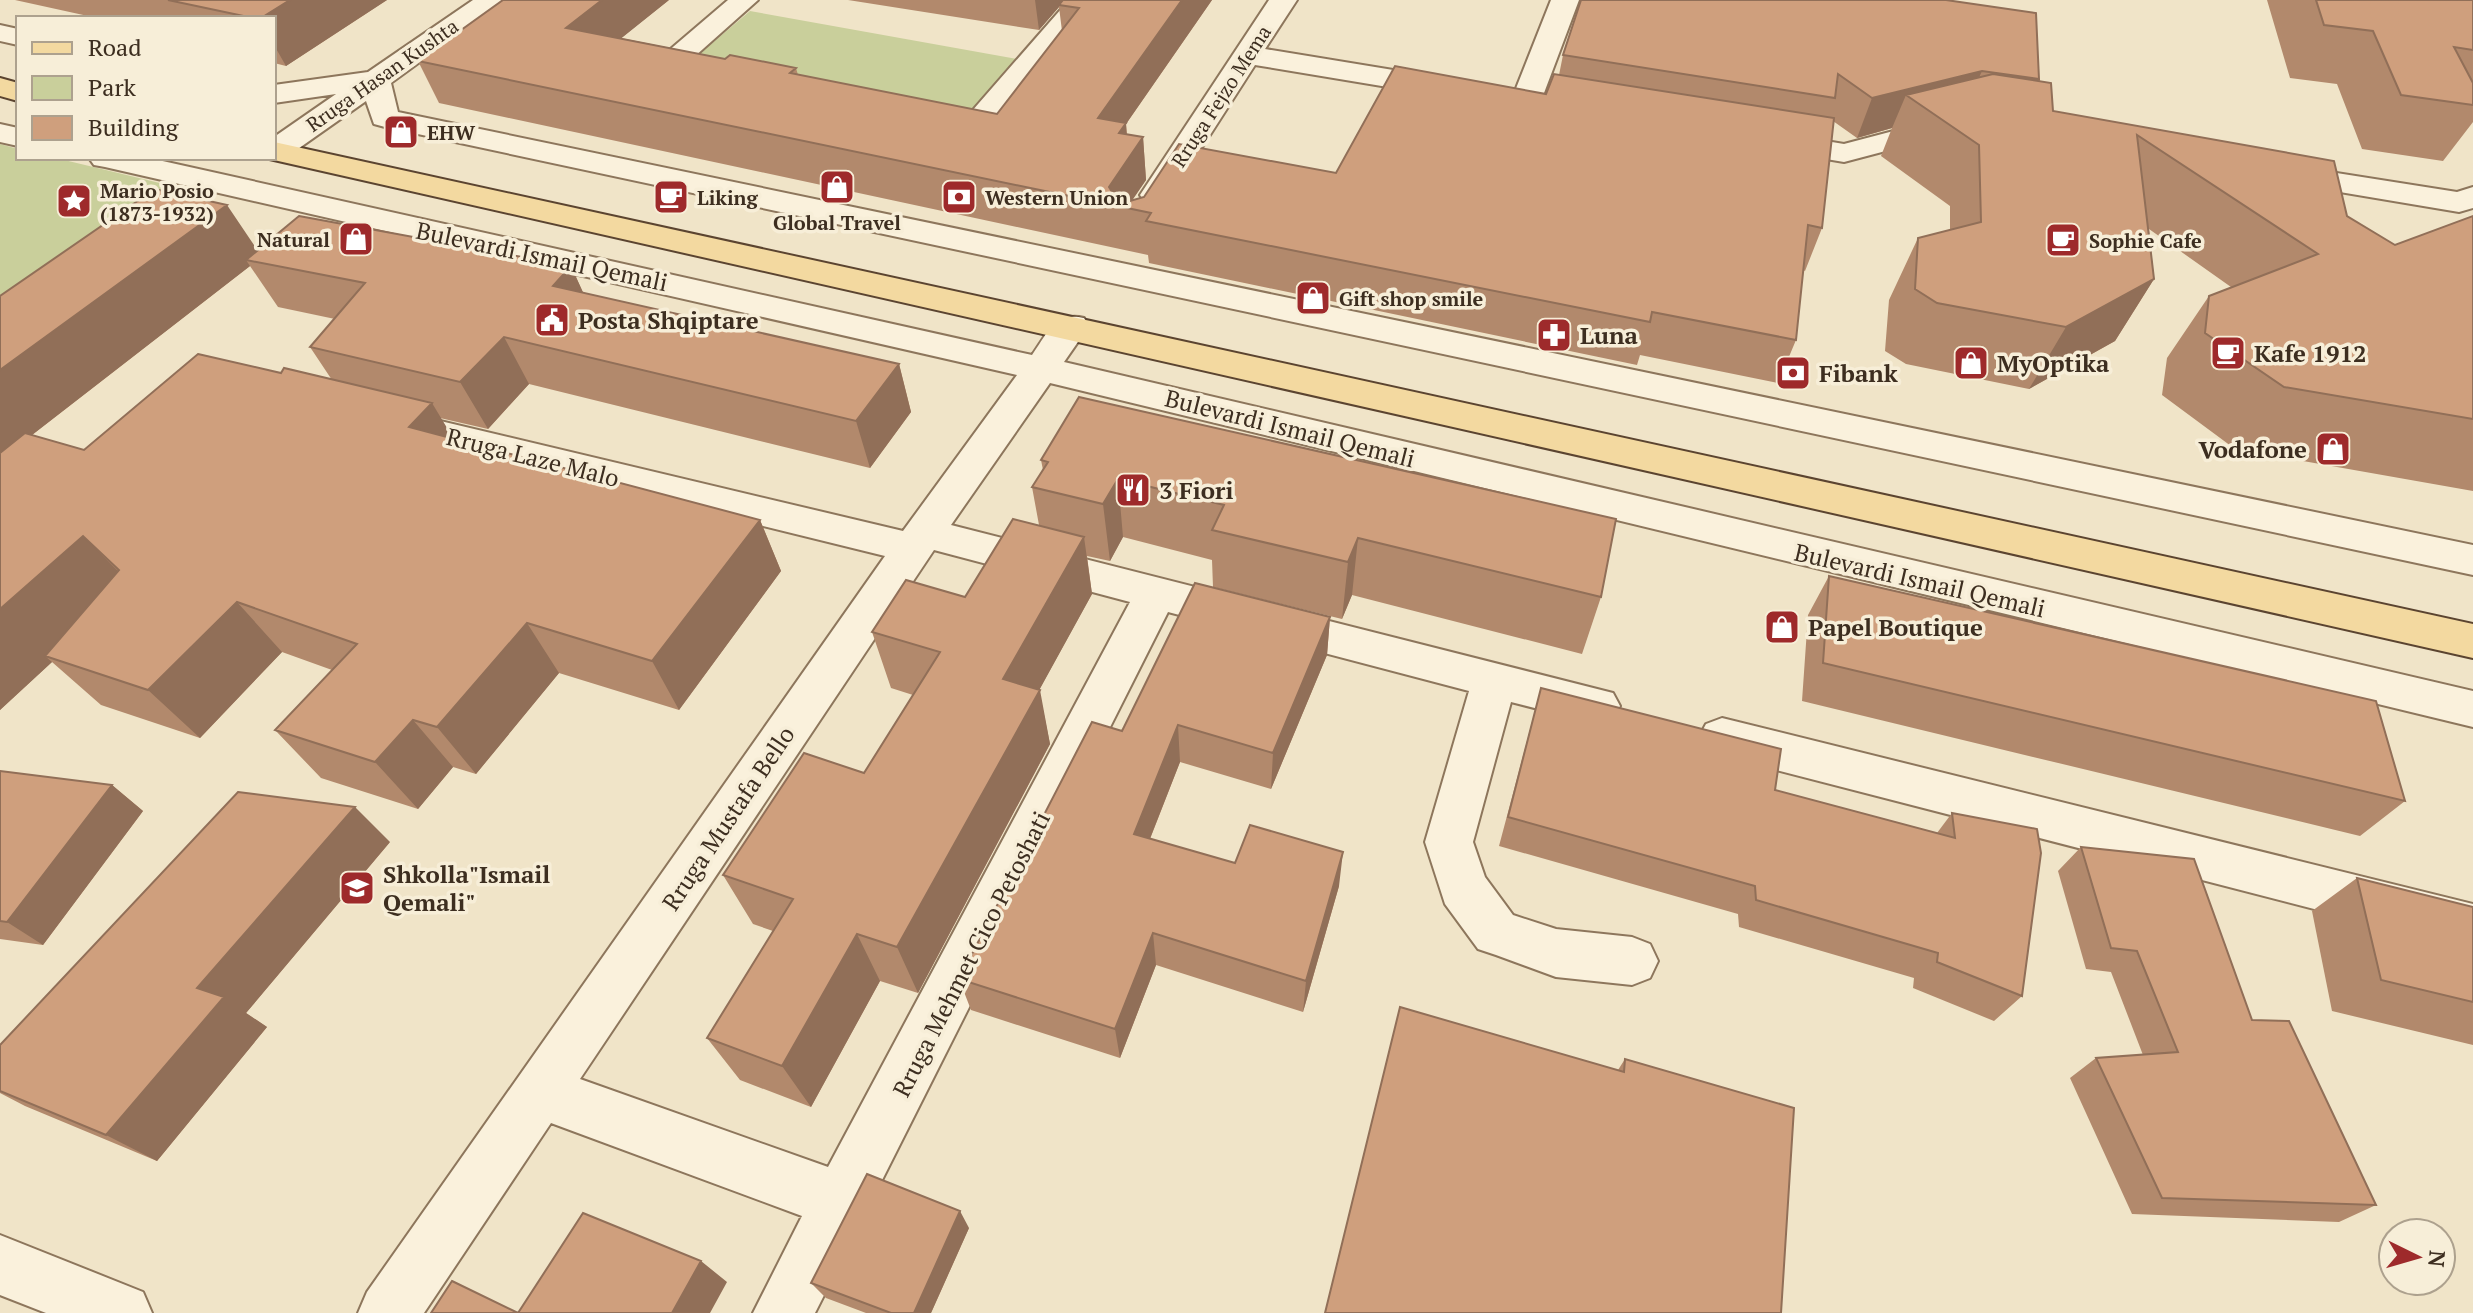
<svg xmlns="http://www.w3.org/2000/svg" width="2473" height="1313" font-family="'PT Serif',serif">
  <rect width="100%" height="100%" fill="#f0e4c8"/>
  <path fill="#c9cf9b" d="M750 11 1017 59 968 114 690 62Z
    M0 144 18 149V158H56L197 192 0 334Z"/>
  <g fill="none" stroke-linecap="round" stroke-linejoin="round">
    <defs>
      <path id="minor" d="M473 0H505L391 83 398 112 2473 545V575L385 127 374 124 366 101 285 158H265H274V137L336 94 274 103V85L368 72Z
        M728 0H758L685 65 705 70 710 76 705 82 695 85 653 76 649 70 653 64Z
        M1069 0H1098L983 136 972 139 924 129 920 123 924 117 935 114 965 119Z
        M1269 0H1297L1265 49 1448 79 1458 82 1463 88 1458 94 1448 97 1255 65 1167 202 1156 205 1145 202 1140 195Z
        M1551 0H1579L1541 101 1537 107H1515L1511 101Z
        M0 25 18 29V45L0 41Z
        M1943 118 1954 121 1958 127 1954 133 1844 162 1772 150 1761 148 1757 141 1761 134 1772 132 1844 144Z
        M0 124 18 128V146L0 142Z
        M89 158H149L1032 355C1047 334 1055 311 1084 318L1089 326 1064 362 2473 691V727L1050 383 951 525 1613 693 1620 706 1613 719 1597 724 1511 702 1473 842 1485 877 1513 915 1556 929 1632 937 1650 944 1658 961 1650 978 1632 985 1556 977 1496 955 1478 949 1445 904 1425 842 1469 691 1168 612 872 1200 864 1222 860 1224 815 1313H753L802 1216 551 1123 424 1313H358L367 1292 885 556 381 432 375 423 381 414 394 410 903 531 1017 375 105 167 94 165ZM934 550 1130 602 828 1167 580 1079Z
        M2279 164 2457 192 2473 187V208L2459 212 2268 180 2263 173 2268 166Z
        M1722 718 2473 904V950L1722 756 1706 750 1699 737 1706 724Z
        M0 1235 143 1292 152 1313H46L0 1295Z"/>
      <path id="major" d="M0 78 18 83V101L0 96Z
        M274 142 2473 624V658L265 158H274Z"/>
    </defs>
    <use href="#minor" stroke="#8d765c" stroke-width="4"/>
    <use href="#major" stroke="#5b4430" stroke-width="4"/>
    <use href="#minor" fill="#faf1dc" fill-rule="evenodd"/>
    <use href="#major" fill="#f3d9a0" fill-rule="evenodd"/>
  </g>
  <path fill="#b2896c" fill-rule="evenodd" d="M15 0H387L286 66 274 63V18H97Z
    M669 0 621 38 725 59 796 68 798 75 997 114 1062 31 1059 7 1039 30 848 0H1212L1126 124 1127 134 1143 137 1146 180 1132 200 1336 173 1546 94 1559 75 1563 55 1581 0 2039 79 2038 81 2053 111 2334 161 2347 216 2395 245 2473 216V491L2235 449 2162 395 2167 358 2209 296 2231 287 2149 229 2154 279 2115 341 2029 389 1906 364 1885 351 1889 300 1918 238 1950 230V206L1881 156 1892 128 1857 138 1833 121 1822 228 1805 271 1803 270 1796 340 1778 383 1640 355 1637 365 1149 263 1148 255 439 103 418 61Z
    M2267 0H2473V122L2443 161 2362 149 2337 84 2290 78Z
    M257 250 571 266 583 293 899 364 911 412 870 468 529 384 488 429 440 418 453 438 760 520 781 571 679 710 559 673 476 774 453 767 418 809 321 778 275 730 332 670 282 652 200 738 101 705 52 662 0 710V296ZM250 266 278 307 335 319 310 347 332 380 84 450 32 435Z
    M1041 460 1601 597 1582 654 1352 595 1342 619 1213 587 1212 560 1123 537 1110 561 1087 556 1092 594 1039 690 1050 744 918 993 880 981 811 1107 740 1080 707 1038 773 931 753 924 723 875 864 773 913 695 891 688 872 632 965 597 1039 525 1032 487 1043 470Z
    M1829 576 2405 801 2360 836 1802 701 1808 615Z
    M1330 617 1327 655 1271 789 1180 762 1150 839 1235 863 1339 886 1303 1012 1156 965 1120 1058 971 1010 959 979 1122 731Z
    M1541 688 1775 790 1937 833 1952 813 2022 996 1994 1021 1913 988 1914 978 1739 927 1738 914 1499 846Z
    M0 771 112 785 143 811 43 945 0 939Z
    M390 842 246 1013 267 1027 157 1161 25 1106 0 1093V1045Z
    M2081 847 2252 1020 2376 1205 2339 1222 2132 1214 2070 1078 2096 1058 2143 1055 2111 972 2086 969 2058 871Z
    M2357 878 2473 907V1045L2332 1011 2312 911Z
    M1625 1059 1781 1313 1618 1070Z
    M969 1228 931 1313H866L826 1298 811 1283Z"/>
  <path fill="#916f58" d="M290 0H387L286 66 274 45V18H261Z
    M602 0H669L583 69 566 28Z
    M1035 0H1065L1059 5V7L1039 30Z
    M1182 0H1212L1126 124 1128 158 1143 137 1146 180 1127 208 1110 205 1098 118Z
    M1982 71 1964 110 1906 95 1892 128 1857 138 1872 98Z
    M227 205 262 257 246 260 250 266 10 452 0 498V370Z
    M571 266 593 314 553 286Z
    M2154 279 2115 341 2029 389 2066 327Z
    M504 337 529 384 488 429 460 382Z
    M899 364 911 412 870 468 856 421Z
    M432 403 464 456 409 427Z
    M1118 479 1123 537 1110 561 1103 504Z
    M760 520 781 571 679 710 652 661Z
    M83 536 134 587 45 656 52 662 0 710V609Z
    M1084 537 1092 594 1025 716 1040 690 1050 744 918 993 897 947 1003 679Z
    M1358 538 1352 595 1342 619 1348 562Z
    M237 602 282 652 200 738 148 690Z
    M1330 617 1327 655 1271 789 1273 753Z
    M527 623 559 673 476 774 437 727Z
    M413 720 453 767 418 809 375 762Z
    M1178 725 1180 762 1138 869 1134 834Z
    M112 785 143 811 43 945 7 922Z
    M355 807 390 842 246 1013 267 1027 157 1161 106 1135 197 988Z
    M1343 852 1339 886 1303 1012 1306 981Z
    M1153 933 1156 965 1120 1058 1115 1029Z
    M857 934 880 981 811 1107 782 1066Z
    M960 1211 969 1228 931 1313H914Z
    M701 1261 727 1282 710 1313H672Z"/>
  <path fill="#cf9f7d" stroke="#916f58" stroke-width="2" d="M168 0H290L261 18H253Z
    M503 0H602L566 28 725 59 730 55 796 68 790 73 997 114 1079 8 1059 5 1063 0H1182L1098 118 1126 123 1119 133 1143 137 1109 187 1116 198 1130 201 1144 197 1179 144 1336 173 1395 66 1546 94 1554 74 1834 118 1822 228 1808 225 1796 340 1652 312 1650 322 1146 221 1151 213 418 61Z
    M1581 0H1946L2036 13 2039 79 1982 71 1872 98 1838 74 1835 98 1563 55Z
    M2316 0H2473V50L2454 47 2473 83V105L2401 95 2373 31 2324 25Z
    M1993 74 2051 83 2053 111 2334 161 2347 216 2395 245 2473 216V419L2284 387 2205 333 2209 296 2318 254 2137 135 2154 279 2066 327 1937 303 1915 289 1918 238 1981 222 1979 145 1906 95Z
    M155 189 227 205 0 370V296Z
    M299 216 571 266 553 286 899 364 856 421 504 337 460 382 310 347 365 283 246 260Z
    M198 354 281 373 284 368 432 403 409 427 760 520 652 661 527 623 437 727 413 720 375 762 275 730 357 644 237 602 148 690 45 656 119 570 83 536 0 609V453L25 433 84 450Z
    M1079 397 1616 519 1601 597 1358 538 1348 562 1212 530 1224 505 1118 479 1103 504 1032 487 1048 462 1041 460Z
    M1013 519 1084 537 1003 679 1040 690 897 947 857 934 782 1066 707 1038 793 899 723 875 804 753 864 773 940 652 872 632 906 580 965 597Z
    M1829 576 2376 701 2405 801 1823 663Z
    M1195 583 1330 617 1273 753 1178 725 1134 834 1235 863 1250 825 1343 852 1306 981 1153 933 1115 1029 959 979 1092 722 1122 731Z
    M1541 688 1781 749 1775 790 1955 838 1952 813 2037 829 2041 853 2022 996 1937 962 1938 953 1756 900 1755 886 1508 817Z
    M0 771 112 785 7 922 0 921Z
    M238 792 355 807 197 988 224 997 106 1135 0 1091V1045Z
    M2081 847 2194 859 2252 1020 2289 1021 2376 1205 2162 1198 2096 1058 2178 1052 2137 951 2111 948Z
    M2357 878 2473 907V1002L2381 980Z
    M1400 1007 1624 1072 1625 1059 1794 1108 1781 1313H1325Z
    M867 1174 960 1211 914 1313H891L811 1283Z
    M583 1213 701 1261 672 1313H518Z
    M452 1281 518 1313H431Z"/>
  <defs>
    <symbol id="shop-square" viewBox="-11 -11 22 22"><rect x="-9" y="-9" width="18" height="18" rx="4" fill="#9e2a2b" stroke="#f7eed8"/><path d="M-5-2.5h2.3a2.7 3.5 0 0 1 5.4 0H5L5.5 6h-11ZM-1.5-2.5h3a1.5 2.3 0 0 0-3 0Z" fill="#fff"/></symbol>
    <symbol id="cafe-square" viewBox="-11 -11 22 22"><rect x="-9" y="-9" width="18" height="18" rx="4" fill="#9e2a2b" stroke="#f7eed8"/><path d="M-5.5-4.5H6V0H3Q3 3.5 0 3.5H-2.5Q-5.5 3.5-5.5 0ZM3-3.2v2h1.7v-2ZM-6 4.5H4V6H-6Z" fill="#fff"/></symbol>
    <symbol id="bank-square" viewBox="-11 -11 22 22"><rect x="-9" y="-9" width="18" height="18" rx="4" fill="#9e2a2b" stroke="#f7eed8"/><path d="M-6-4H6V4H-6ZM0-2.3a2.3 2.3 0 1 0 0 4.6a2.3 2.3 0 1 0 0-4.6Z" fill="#fff"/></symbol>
    <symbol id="sight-square" viewBox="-11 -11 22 22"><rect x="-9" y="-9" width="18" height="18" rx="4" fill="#9e2a2b" stroke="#f7eed8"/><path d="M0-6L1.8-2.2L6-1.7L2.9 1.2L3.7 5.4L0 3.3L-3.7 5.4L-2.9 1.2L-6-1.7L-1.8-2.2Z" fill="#fff"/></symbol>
    <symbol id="civic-square" viewBox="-11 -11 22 22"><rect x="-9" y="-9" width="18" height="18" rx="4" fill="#9e2a2b" stroke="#f7eed8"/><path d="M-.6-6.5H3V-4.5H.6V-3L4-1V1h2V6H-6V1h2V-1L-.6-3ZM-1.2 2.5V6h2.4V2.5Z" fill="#fff"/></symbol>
    <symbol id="pharmacy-square" viewBox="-11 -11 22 22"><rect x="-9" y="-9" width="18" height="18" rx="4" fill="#9e2a2b" stroke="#f7eed8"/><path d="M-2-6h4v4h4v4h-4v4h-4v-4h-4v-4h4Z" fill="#fff"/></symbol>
    <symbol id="restaurant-square" viewBox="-11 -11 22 22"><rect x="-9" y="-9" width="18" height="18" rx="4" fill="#9e2a2b" stroke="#f7eed8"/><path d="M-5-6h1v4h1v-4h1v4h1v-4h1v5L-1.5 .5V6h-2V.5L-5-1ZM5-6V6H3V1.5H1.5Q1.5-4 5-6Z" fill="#fff"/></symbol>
    <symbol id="school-square" viewBox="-11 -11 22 22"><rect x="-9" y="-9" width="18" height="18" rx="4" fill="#9e2a2b" stroke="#f7eed8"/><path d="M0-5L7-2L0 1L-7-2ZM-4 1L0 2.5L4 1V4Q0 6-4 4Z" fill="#fff"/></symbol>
  </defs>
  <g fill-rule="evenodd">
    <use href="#shop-square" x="381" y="112" width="40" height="40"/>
    <use href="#shop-square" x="817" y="167" width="40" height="40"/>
    <use href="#cafe-square" x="651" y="177" width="40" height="40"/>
    <use href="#bank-square" x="939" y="177" width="40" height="40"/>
    <use href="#sight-square" x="54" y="181" width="40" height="40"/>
    <use href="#shop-square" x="336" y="219" width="40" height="40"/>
    <use href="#cafe-square" x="2043" y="220" width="40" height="40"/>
    <use href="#shop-square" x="1293" y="278" width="40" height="40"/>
    <use href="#civic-square" x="532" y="300" width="40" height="40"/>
    <use href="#pharmacy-square" x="1534" y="315" width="40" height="40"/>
    <use href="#cafe-square" x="2208" y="333" width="40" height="40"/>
    <use href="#shop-square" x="1951" y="343" width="40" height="40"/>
    <use href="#bank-square" x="1773" y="353" width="40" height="40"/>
    <use href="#shop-square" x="2313" y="429" width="40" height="40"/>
    <use href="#restaurant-square" x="1113" y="470" width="40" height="40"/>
    <use href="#shop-square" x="1762" y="607" width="40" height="40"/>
    <use href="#school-square" x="337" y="868" width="40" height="40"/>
  </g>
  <g text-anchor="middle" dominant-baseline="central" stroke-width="7" stroke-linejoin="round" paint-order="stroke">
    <g font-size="20" fill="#3d2e20" stroke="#f7eed8">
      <text transform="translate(382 75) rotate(-35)">Rruga Hasan Kushta</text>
      <text transform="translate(1221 96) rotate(-57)">Rruga Fejzo Mema</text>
    </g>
    <g font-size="20" font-weight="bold" fill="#3d2e20" stroke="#f7eed8" text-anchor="start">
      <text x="427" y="132">EHW</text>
      <text x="100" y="190">Mario Posio<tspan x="100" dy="23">(1873-1932)</tspan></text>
      <text x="697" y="197">Liking</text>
      <text x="985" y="197">Western Union</text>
      <text x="837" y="222" text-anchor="middle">Global Travel</text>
      <text x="330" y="239" text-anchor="end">Natural</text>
      <text x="2089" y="240">Sophie Cafe</text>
      <text x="1339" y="298">Gift shop smile</text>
    </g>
    <g font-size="24" fill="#3d2e20" stroke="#f7eed8">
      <text transform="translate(542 256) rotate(12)">Bulevardi Ismail Qemali</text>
      <text transform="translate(1290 428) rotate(14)">Bulevardi Ismail Qemali</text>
      <text transform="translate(533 457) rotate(14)">Rruga Laze Malo</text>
      <text transform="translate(1920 580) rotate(13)">Bulevardi Ismail Qemali</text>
      <text transform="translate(728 818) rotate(-56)">Rruga Mustafa Bello</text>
      <text transform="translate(971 954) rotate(-63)">Rruga Mehmet Cico Petoshati</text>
    </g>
    <g font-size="24" font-weight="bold" fill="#3d2e20" stroke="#f7eed8" text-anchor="start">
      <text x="578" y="320">Posta Shqiptare</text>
      <text x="1580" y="335">Luna</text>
      <text x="2254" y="353">Kafe 1912</text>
      <text x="1997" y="363">MyOptika</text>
      <text x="1819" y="373">Fibank</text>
      <text x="2307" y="449" text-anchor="end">Vodafone</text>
      <text x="1159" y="490">3 Fiori</text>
      <text x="1808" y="627">Papel Boutique</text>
      <text x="383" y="874">Shkolla"Ismail<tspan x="383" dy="28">Qemali"</tspan></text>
    </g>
  </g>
  <rect x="16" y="16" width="260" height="144" fill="#f7eed8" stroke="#ada18e" stroke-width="2"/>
  <rect x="32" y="42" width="40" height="12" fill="#f3d9a0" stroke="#ada18e" stroke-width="2"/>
  <text x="88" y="56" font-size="24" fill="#3d2e20">Road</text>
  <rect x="32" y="76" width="40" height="24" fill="#c9cf9b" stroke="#ada18e" stroke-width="2"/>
  <text x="88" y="96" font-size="24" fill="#3d2e20">Park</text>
  <rect x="32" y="116" width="40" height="24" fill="#cf9f7d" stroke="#ada18e" stroke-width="2"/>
  <text x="88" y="136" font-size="24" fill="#3d2e20">Building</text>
  <g transform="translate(2417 1257) rotate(95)"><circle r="38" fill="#f7eed8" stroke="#ada18e" stroke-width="2"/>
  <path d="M0-6L14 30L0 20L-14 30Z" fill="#9e2a2b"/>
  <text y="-12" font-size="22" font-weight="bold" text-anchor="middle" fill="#3d2e20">N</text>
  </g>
</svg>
